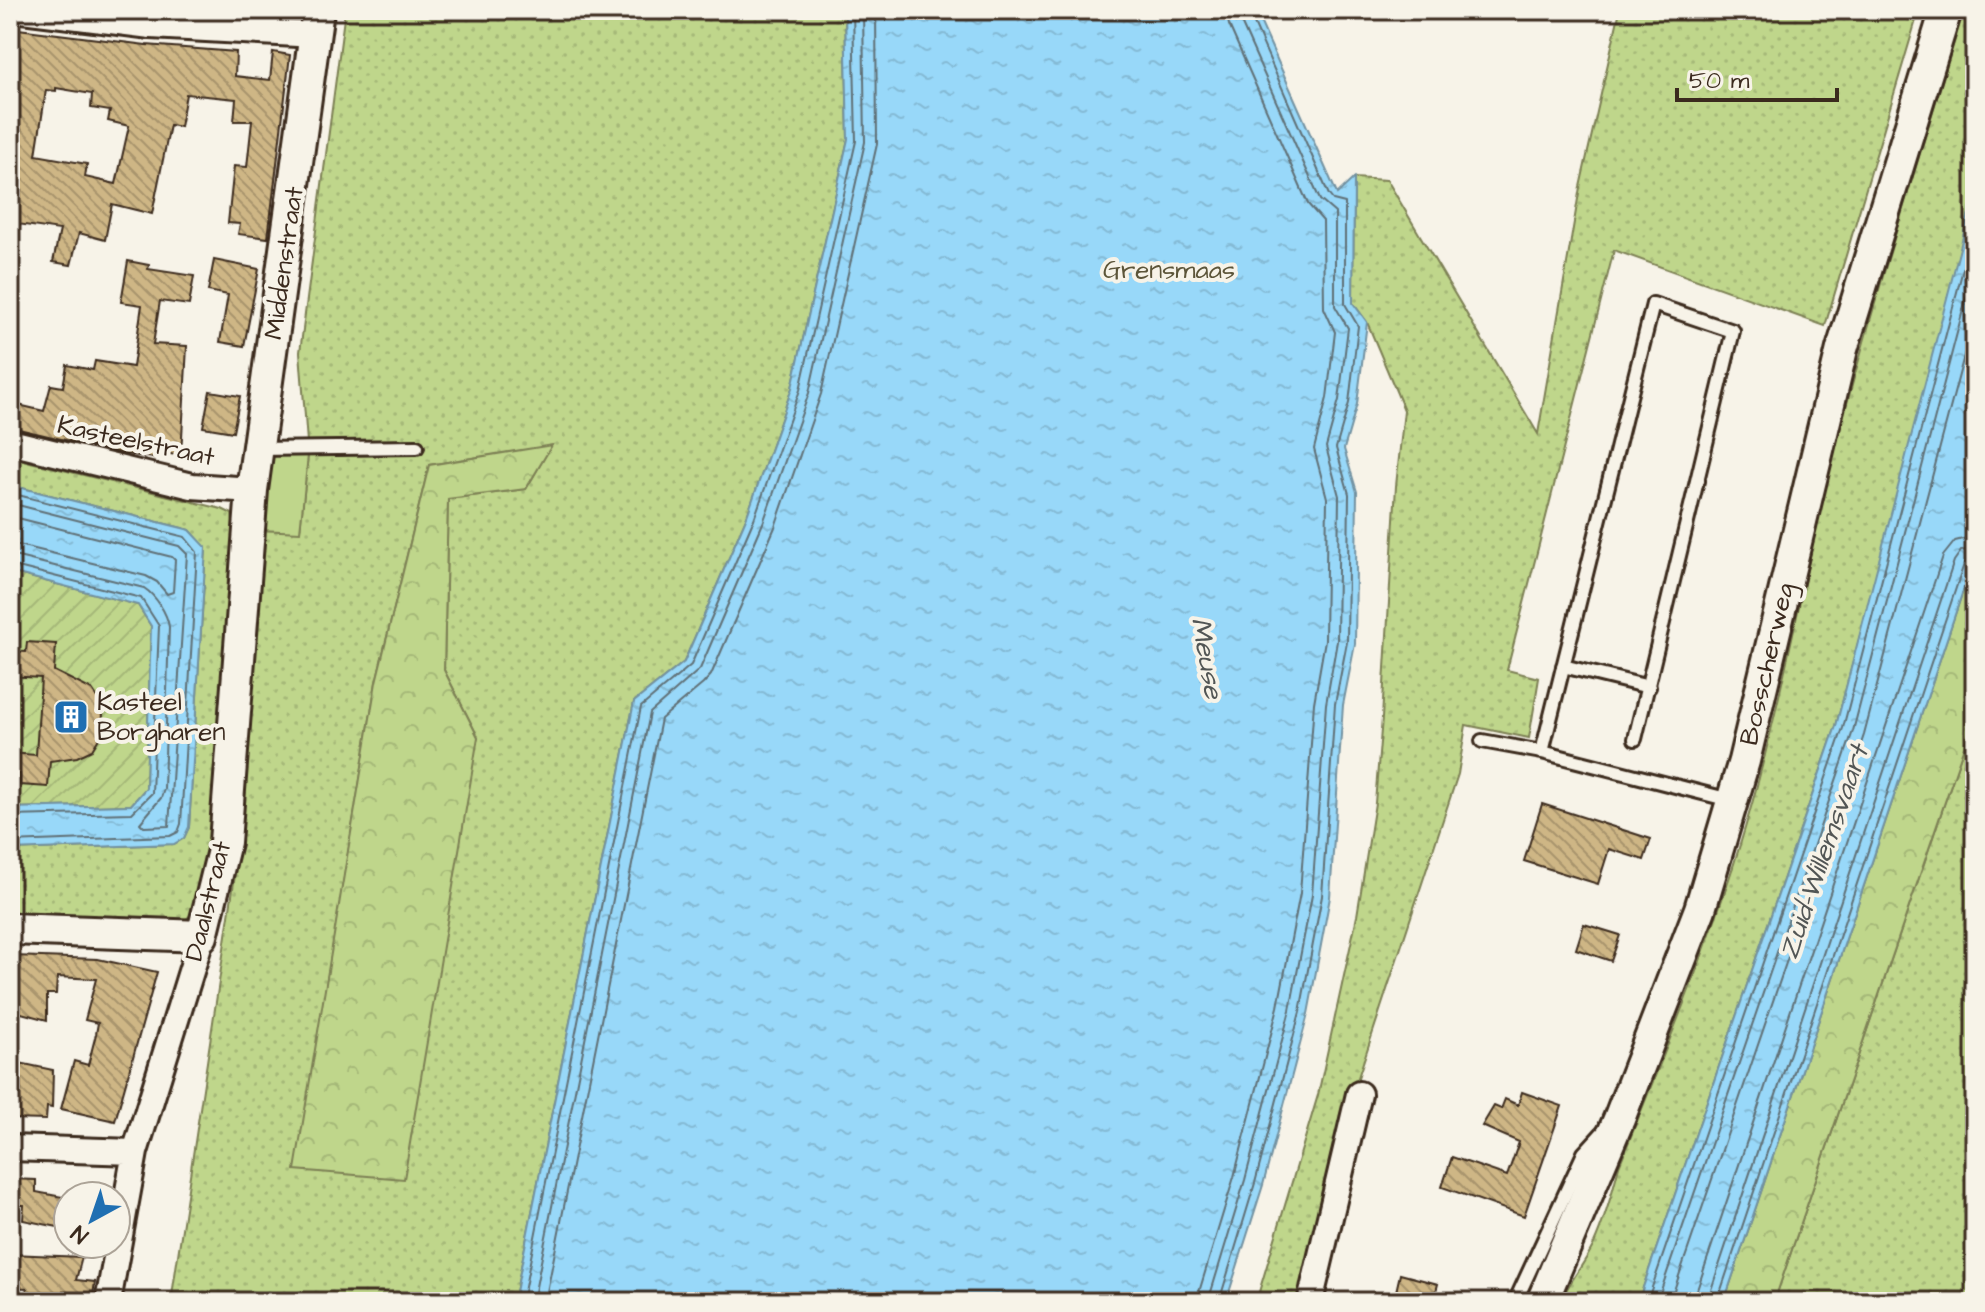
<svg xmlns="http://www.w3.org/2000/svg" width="1985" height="1312" font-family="'Architects Daughter',sans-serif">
  <defs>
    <pattern id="grass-dots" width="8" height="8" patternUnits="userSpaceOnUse" patternTransform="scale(2)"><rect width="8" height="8" fill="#bfd68b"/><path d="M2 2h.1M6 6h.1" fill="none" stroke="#a5b878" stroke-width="1.8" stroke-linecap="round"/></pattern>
    <pattern id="forest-crowns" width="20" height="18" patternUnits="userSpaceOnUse" patternTransform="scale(2)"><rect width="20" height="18" fill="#bfd68b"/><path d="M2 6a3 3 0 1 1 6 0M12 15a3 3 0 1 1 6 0" fill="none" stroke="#a5b878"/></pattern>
    <pattern id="garden-furrows" width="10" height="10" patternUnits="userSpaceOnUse" patternTransform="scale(2)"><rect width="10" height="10" fill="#bfd68b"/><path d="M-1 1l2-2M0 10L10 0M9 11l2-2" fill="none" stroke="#a5b878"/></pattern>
    <pattern id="water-ripples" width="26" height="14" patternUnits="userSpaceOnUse" patternTransform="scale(2)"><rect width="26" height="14" fill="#98d8f9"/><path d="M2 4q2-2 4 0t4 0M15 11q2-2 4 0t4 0" fill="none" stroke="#84bad5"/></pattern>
    <pattern id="building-back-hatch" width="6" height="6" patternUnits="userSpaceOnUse" patternTransform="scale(2)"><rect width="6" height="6" fill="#ceb685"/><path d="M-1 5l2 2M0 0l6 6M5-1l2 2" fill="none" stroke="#a8946c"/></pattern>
  </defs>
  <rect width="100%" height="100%" fill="#f7f3e8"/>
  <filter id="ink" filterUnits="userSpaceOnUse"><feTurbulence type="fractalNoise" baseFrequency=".0125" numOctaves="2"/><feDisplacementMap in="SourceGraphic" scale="16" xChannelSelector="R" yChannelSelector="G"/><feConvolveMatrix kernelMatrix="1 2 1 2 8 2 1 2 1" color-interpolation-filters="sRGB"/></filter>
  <g filter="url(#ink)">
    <path fill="url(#grass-dots)" stroke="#7d8054" stroke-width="2" fill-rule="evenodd" d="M345 10H511L544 16 545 10H845L848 139 792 388 747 516 684 662 634 702 514 1302H171L240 842 261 530 300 531 308 455 300 352ZM551 446 526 489 448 499 444 670 478 737 296 1170 376 682 429 465Z
      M1620 10H1919L1825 326 1614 250 1507 670 1539 678 1529 738 1466 725 1458 774 1348 1108 1296 1302H1256L1318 1095 1357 916 1375 803 1382 718 1396 486 1404 410 1367 322 1353 303 1354 178 1387 180 1538 434 1580 187Z
      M1964 10H1975V190L1929 374 1836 726 1638 1302H1560C1569 1282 1583 1266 1593 1246 1605 1220 1612 1194 1619 1166 1661 1061 1705 956 1739 848 1779 719 1801 584 1834 453 1872 304 1919 157 1964 10Z
      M10 457 222 509 232 514 234 528 210 841 193 913 184 921 10 916V850L174 844 184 838 189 827 206 548 190 530 10 485Z
      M1975 714V1302H1774Z"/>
    <path fill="url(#forest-crowns)" stroke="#7d8054" stroke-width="2" d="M552 445 526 489 448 499 444 670 478 737 404 1179 295 1170 376 682 429 465Z
      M1975 555V714L1774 1302H1724Z"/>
    <path fill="#bfd68b" stroke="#7d8054" stroke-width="2" d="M269 454 308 455 300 532 261 530Z"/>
    <path fill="url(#garden-furrows)" stroke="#7d8054" stroke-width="2" d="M10 572 138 605 151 626 146 788 131 805 10 808Z"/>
    <path fill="url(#water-ripples)" stroke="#7392a1" stroke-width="2" d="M845 10H1255L1337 194 1354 178 1353 303 1367 322 1357 404 1344 449 1357 492 1355 644 1343 705 1330 897 1308 1014 1263 1185 1226 1302H514L634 702 684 662 747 516 792 388 848 139Z
      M1975 190V555L1724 1302H1638L1836 726Z
      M10 485 190 530 206 547 189 827 184 838 174 844 10 850V808L131 805 146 788 151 626 138 605 10 572Z"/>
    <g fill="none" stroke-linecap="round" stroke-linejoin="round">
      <path stroke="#607076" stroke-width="2" d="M10 493 185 537 197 552 181 824 178 832 170 836 10 842
        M10 503 179 546 187 554 169 826 144 827 140 823 161 798 164 789 169 627C167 613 156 596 144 588L10 555
        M10 516 172 557 175 560 173 592 167 594 157 582 146 576 10 543
        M10 565 141 598 159 626 152 793 132 813 10 816
        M522 1302 641 707 691 665 754 519 800 390 856 141 853 10
        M533 1302 650 713 700 669 763 523 809 393 865 142 863 10
        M545 1302 661 719 703 684 711 675 775 527 821 394 877 144 876 10
        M1196 1302 1234 1177 1278 1007 1300 893 1314 703 1325 640 1327 498 1314 449 1327 398 1335 332 1324 308 1323 221 1308 204 1229 25 1226 10
        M1208 1302 1245 1180 1290 1010 1312 895 1326 704 1337 641 1339 496 1326 447 1339 400 1348 328 1335 306V213L1320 200 1240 20 1238 10
        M1219 1302 1255 1183 1300 1012 1322 896 1335 704 1347 642 1349 494 1336 448 1349 403 1358 326 1345 304V203L1333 200 1329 195 1248 10
        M1647 1302 1843 728 1975 223
        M1657 1302 1853 731 1975 264
        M1670 1302 1864 735 1975 314
        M1695 1302 1697 1290 1943 556 1955 541 1975 536
        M1707 1302 1954 561 1961 551 1975 548
        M1717 1302 1964 564 1968 559 1975 558"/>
    </g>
    <path fill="url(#building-back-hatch)" stroke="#3b2a1e" stroke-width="2" fill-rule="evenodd" d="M10 28 146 45 236 52 235 76 270 80 273 52 290 55 268 238 238 234 240 224 228 223 234 166 247 167 252 121H234L236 99 186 94 180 127 170 125 152 214 112 204 105 240 79 233 71 265 53 262 60 230 10 223ZM56 88 92 94 91 108 110 111 108 121 129 126 116 184 85 177 87 164 36 155 46 90 56 91Z
      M214 260 259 269 244 346 220 342 228 295 208 291Z
      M128 261 149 265 148 269 194 276 189 305 160 301 153 344 187 346 181 455 155 453V458L125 454 10 427V403L44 411 51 385 63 387 67 365 93 370 95 361 133 367 142 305 121 302Z
      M210 391 240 396 233 432 203 427Z
      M27 642 56 644 54 671 92 690 100 702 103 714 101 735 92 750 77 757 50 761 48 787 20 785V774H10V753L36 755 41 678 10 676V651L26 652Z
      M1542 804 1651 839 1644 860 1609 849 1598 884 1524 861Z
      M1584 924 1620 935 1611 961 1576 949Z
      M13 956 98 959 157 972 115 1121 61 1109 74 1061 88 1065 96 1034 98 1023 85 1020 96 979 57 977 56 994H47V1020L10 1010Z
      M10 1061 53 1070 52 1108 47 1107 46 1120 10 1119Z
      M1522 1092 1562 1106 1524 1216 1442 1187 1452 1157 1507 1176 1519 1142 1482 1126 1494 1106 1501 1109 1505 1099 1518 1105Z
      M10 1179 36 1180V1192L68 1198V1229L23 1220 24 1205H10Z
      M10 1254 82 1257 76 1280 95 1282 92 1302H25L27 1288 10 1287Z
      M1400 1274 1438 1284 1433 1302H1417L1395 1296Z"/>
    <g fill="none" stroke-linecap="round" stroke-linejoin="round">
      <defs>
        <path id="service" d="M257 449 417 447
          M1563 666 1649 687
          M1482 741 1542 752 1730 800
          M1542 752 1653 304 1733 331 1635 739
          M1515 1302 1584 1153 1604 1131"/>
        <path id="minor" d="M22 10 151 26 316 35
          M10 442 192 486 252 490
          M10 1148 135 1152
          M108 1302 135 1152 202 936
          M1310 1302 1359 1094"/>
        <path id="tertiary" d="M10 929 202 936 225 842 252 490 318 10
          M1542 1302 1619 1119 1700 909 1744 761 1842 349 1946 10"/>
      </defs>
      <use href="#service" stroke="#3b2a1e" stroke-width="18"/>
      <use href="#minor" stroke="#3b2a1e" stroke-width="30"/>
      <use href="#tertiary" stroke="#3b2a1e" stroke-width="36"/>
      <use href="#service" stroke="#f7f3e8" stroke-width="12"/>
      <use href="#minor" stroke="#f7f3e8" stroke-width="24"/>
      <use href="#tertiary" stroke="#f7f3e8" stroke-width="30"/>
    </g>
  </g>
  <defs>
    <symbol id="building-square" viewBox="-11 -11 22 22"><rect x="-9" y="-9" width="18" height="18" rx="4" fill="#1f6fb2" stroke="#f7f3e8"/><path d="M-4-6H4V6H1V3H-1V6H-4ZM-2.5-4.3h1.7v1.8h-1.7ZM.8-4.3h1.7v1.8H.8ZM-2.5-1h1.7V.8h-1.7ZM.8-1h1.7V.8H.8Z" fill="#fff"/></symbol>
  </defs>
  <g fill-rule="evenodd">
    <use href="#building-square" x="51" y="697" width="40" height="40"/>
  </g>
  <g text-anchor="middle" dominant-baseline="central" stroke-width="8" stroke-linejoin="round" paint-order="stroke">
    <g font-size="26" fill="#3b2a1e" stroke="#f7f3e8">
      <text transform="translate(284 263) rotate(-82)">Middenstraat</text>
      <text transform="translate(136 441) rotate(12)">Kasteelstraat</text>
      <text transform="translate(1767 664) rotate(-77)">Bosscherweg</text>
      <text transform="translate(208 901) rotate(-76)">Daalstraat</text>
    </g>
    <g font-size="26" fill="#5c5539" stroke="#f7f3e8">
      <text x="1169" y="270">Grensmaas</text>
    </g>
    <g font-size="26" fill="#3b2a1e" stroke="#f7f3e8" text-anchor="start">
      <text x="97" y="702">Kasteel<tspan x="97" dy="30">Borgharen</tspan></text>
    </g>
    <g font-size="28" font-style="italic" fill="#525655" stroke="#f7f3e8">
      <text transform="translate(1207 658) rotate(80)">Meuse</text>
      <text transform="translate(1824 852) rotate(-71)">Zuid-Willemsvaart</text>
    </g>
  </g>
  <rect width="1985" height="1312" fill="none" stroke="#f7f3e8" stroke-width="40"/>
  <rect x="20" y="20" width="1945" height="1272" fill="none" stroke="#3b2a1e" stroke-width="3" filter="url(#ink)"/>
  <g transform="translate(92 1220) rotate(220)"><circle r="38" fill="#f7f3e8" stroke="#aca397" stroke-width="2"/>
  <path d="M0-6L14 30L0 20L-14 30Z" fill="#1f6fb2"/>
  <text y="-12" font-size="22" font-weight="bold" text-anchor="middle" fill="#3b2a1e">N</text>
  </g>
  <path d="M1677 88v12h160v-12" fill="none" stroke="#3b2a1e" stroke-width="4"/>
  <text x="1689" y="88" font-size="24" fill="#3b2a1e" stroke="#f7f3e8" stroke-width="6" paint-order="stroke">50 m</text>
</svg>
